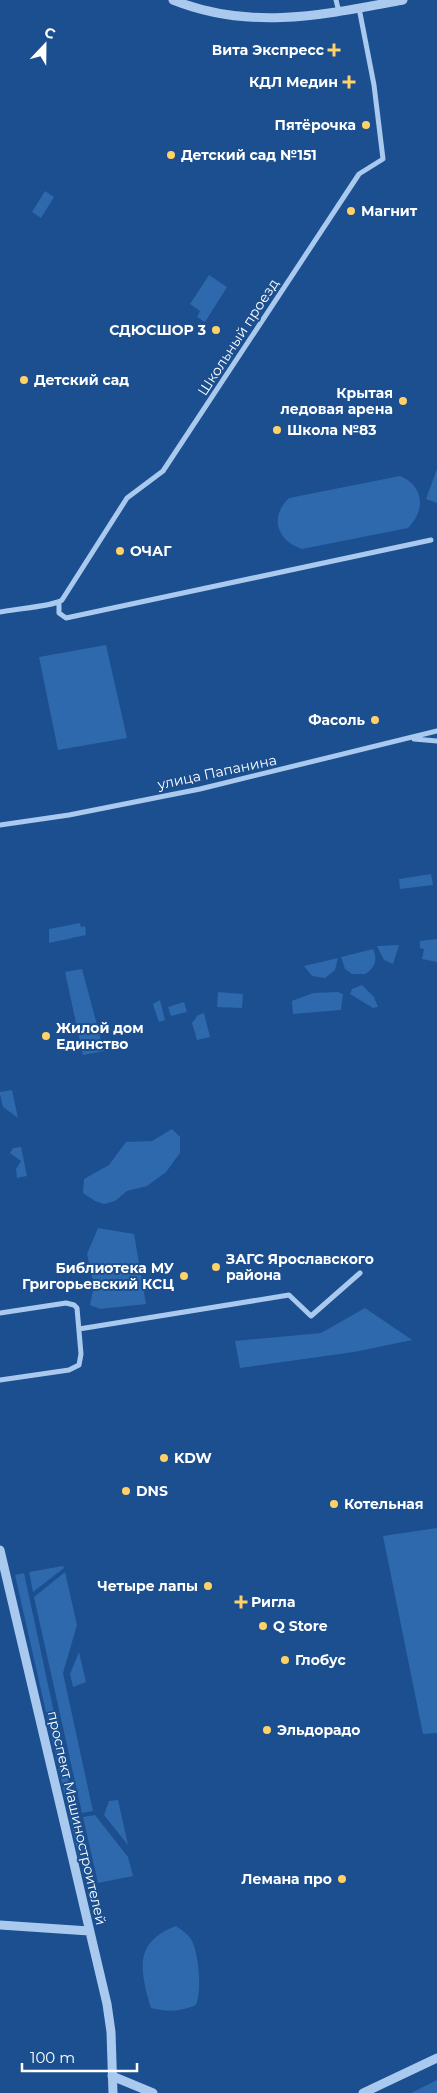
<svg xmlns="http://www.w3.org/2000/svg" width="437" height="2093" font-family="Montserrat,sans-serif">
  <rect width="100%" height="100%" fill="#1b4f8f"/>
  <path fill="#2e69ad" d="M45 191 54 197 41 218 32 212Z
    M209 275 227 287 205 322 197 317 200 311 190 304Z
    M437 469V503L426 499Z
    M400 476C424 486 426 510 408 528L302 549C277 541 269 517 289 498Z
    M106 645 127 738 58 750 39 657Z
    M431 874 433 885 400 889 399 879Z
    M80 923 81 927 85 926 86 935 49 943V929Z
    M437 939V962L422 959 424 949 420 948V941Z
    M399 945 393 964 384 960 377 946Z
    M373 949C378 960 375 968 365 974H352L345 969 341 957Z
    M338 958 335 970 325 978 312 976 304 966Z
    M82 969 104 1051 83 1055 65 972Z
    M362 985 374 997 378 1007 373 1008 350 994 352 989Z
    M218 992 243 994 242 1008 217 1007Z
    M338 992 343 994 341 1010 293 1014 292 1001 313 993Z
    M160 1000 165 1020 159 1022 153 1004Z
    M184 1002 187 1012 171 1016 168 1007Z
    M204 1013 210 1037 197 1040 192 1023 198 1015Z
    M12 1090 18 1118 3 1107 0 1094V1092Z
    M172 1129 180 1137V1153L166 1172 147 1186 127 1191 115 1201 104 1204 95 1201 83 1193 84 1179 109 1165 126 1142 152 1141Z
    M21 1147 27 1176 17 1178 16 1169 21 1161 10 1153 13 1148Z
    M98 1228 134 1234 146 1304 100 1309 90 1305 94 1286 87 1254Z
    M365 1308 412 1340 354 1352 240 1368 235 1341 321 1333Z
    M437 1528V1733L423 1734 383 1536Z
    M63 1566 64 1568 33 1592 29 1572Z
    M65 1572 77 1625 63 1673 93 1811 82 1813 34 1597Z
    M24 1573 85 1857 79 1858 15 1575Z
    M79 1652 86 1682 73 1687 70 1674Z
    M118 1800 128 1845 104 1815 109 1801Z
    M95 1815 128 1857 133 1876 98 1883 83 1817Z
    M176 1926C180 1929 188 1934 191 1939 199 1953 202 1991 196 2005 179 2012 169 2012 151 2008 140 1971 133 1942 176 1926Z
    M437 2080V2093H411Z"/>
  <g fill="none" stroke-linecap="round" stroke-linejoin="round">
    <path stroke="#a9c9ee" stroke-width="5" d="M336 0 339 12
      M59 603V613L66 618 431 540
      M0 612C14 609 55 606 62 600L127 498 163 471 359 174 383 159 374 85 359 8
      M414 739 437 741
      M0 825 69 815 200 789 437 731
      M0 1313 66 1303 74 1305 77 1308 81 1354 79 1365 69 1370 0 1380
      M79 1329 289 1295 311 1316 360 1273"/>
    <path stroke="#a9c9ee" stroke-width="9" d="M173 0C250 31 323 15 403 0
      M0 1550 107 2004 111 2032 113 2093
      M0 1925 89 1931
      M112 2076 153 2093
      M363 2093 437 2058"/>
  </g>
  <g fill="#ffd166" stroke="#1b4f8f" stroke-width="2">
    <path d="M331.5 42.5h5v5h5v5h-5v5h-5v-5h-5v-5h5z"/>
    <path d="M346.5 74.5h5v5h5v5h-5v5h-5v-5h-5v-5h5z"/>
    <circle cx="366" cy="125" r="5"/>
    <circle cx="171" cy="155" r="5"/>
    <circle cx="351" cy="211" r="5"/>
    <circle cx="216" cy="330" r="5"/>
    <circle cx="24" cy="380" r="5"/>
    <circle cx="403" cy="401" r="5"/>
    <circle cx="277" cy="430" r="5"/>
    <circle cx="120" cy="551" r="5"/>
    <circle cx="375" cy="720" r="5"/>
    <circle cx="46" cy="1036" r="5"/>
    <circle cx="216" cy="1267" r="5"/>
    <circle cx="184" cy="1276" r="5"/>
    <circle cx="164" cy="1458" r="5"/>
    <circle cx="126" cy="1491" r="5"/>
    <circle cx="334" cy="1504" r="5"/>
    <circle cx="208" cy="1586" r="5"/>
    <path d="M238.5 1594.5h5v5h5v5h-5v5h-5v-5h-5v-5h5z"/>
    <circle cx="263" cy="1626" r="5"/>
    <circle cx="285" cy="1660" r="5"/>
    <circle cx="267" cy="1730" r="5"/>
    <circle cx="342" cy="1879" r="5"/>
  </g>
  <g text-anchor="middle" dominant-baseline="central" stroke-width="4" stroke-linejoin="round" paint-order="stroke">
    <g font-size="14" font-weight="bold" fill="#fff" stroke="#1b4f8f" text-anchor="start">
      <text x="324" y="50" text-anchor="end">Вита Экспресс</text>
      <text x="338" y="82" text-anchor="end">КДЛ Медин</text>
      <text x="356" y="125" text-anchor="end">Пятёрочка</text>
      <text x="181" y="155">Детский сад №151</text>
      <text x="361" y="211">Магнит</text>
      <text x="206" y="330" text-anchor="end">СДЮСШОР 3</text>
      <text x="34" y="380">Детский сад</text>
      <text x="393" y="393" text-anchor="end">Крытая<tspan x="393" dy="16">ледовая арена</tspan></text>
      <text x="287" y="430">Школа №83</text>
      <text x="130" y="551">ОЧАГ</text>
      <text x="365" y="720" text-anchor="end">Фасоль</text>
      <text x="56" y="1028">Жилой дом<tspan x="56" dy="16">Единство</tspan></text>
      <text x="226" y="1259">ЗАГС Ярославского<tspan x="226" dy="16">района</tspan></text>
      <text x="174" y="1268" text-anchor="end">Библиотека МУ<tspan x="174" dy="16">Григорьевский КСЦ</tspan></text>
      <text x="174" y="1458">KDW</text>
      <text x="136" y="1491">DNS</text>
      <text x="344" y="1504">Котельная</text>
      <text x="198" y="1586" text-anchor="end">Четыре лапы</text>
      <text x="251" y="1602">Ригла</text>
      <text x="273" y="1626">Q Store</text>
      <text x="295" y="1660">Глобус</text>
      <text x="277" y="1730">Эльдорадо</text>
      <text x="332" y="1879" text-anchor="end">Лемана про</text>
    </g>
    <g font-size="14" fill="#fff" stroke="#1b4f8f">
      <text transform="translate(238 337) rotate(-57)">Школьный проезд</text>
      <text transform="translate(217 772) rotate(-12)">улица Папанина</text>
      <text transform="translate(77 1818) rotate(77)">проспект Машиностроителей</text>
    </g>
  </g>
  <g transform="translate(45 45) rotate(22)" stroke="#1b4f8f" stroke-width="4" paint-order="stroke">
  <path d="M0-4L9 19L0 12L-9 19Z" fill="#ffffff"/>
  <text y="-8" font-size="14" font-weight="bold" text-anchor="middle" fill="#ffffff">С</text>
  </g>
  <path d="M22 2063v8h115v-8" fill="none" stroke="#ffffff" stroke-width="2.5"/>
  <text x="30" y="2063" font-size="15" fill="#ffffff" stroke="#1b4f8f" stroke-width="4" paint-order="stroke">100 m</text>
</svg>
